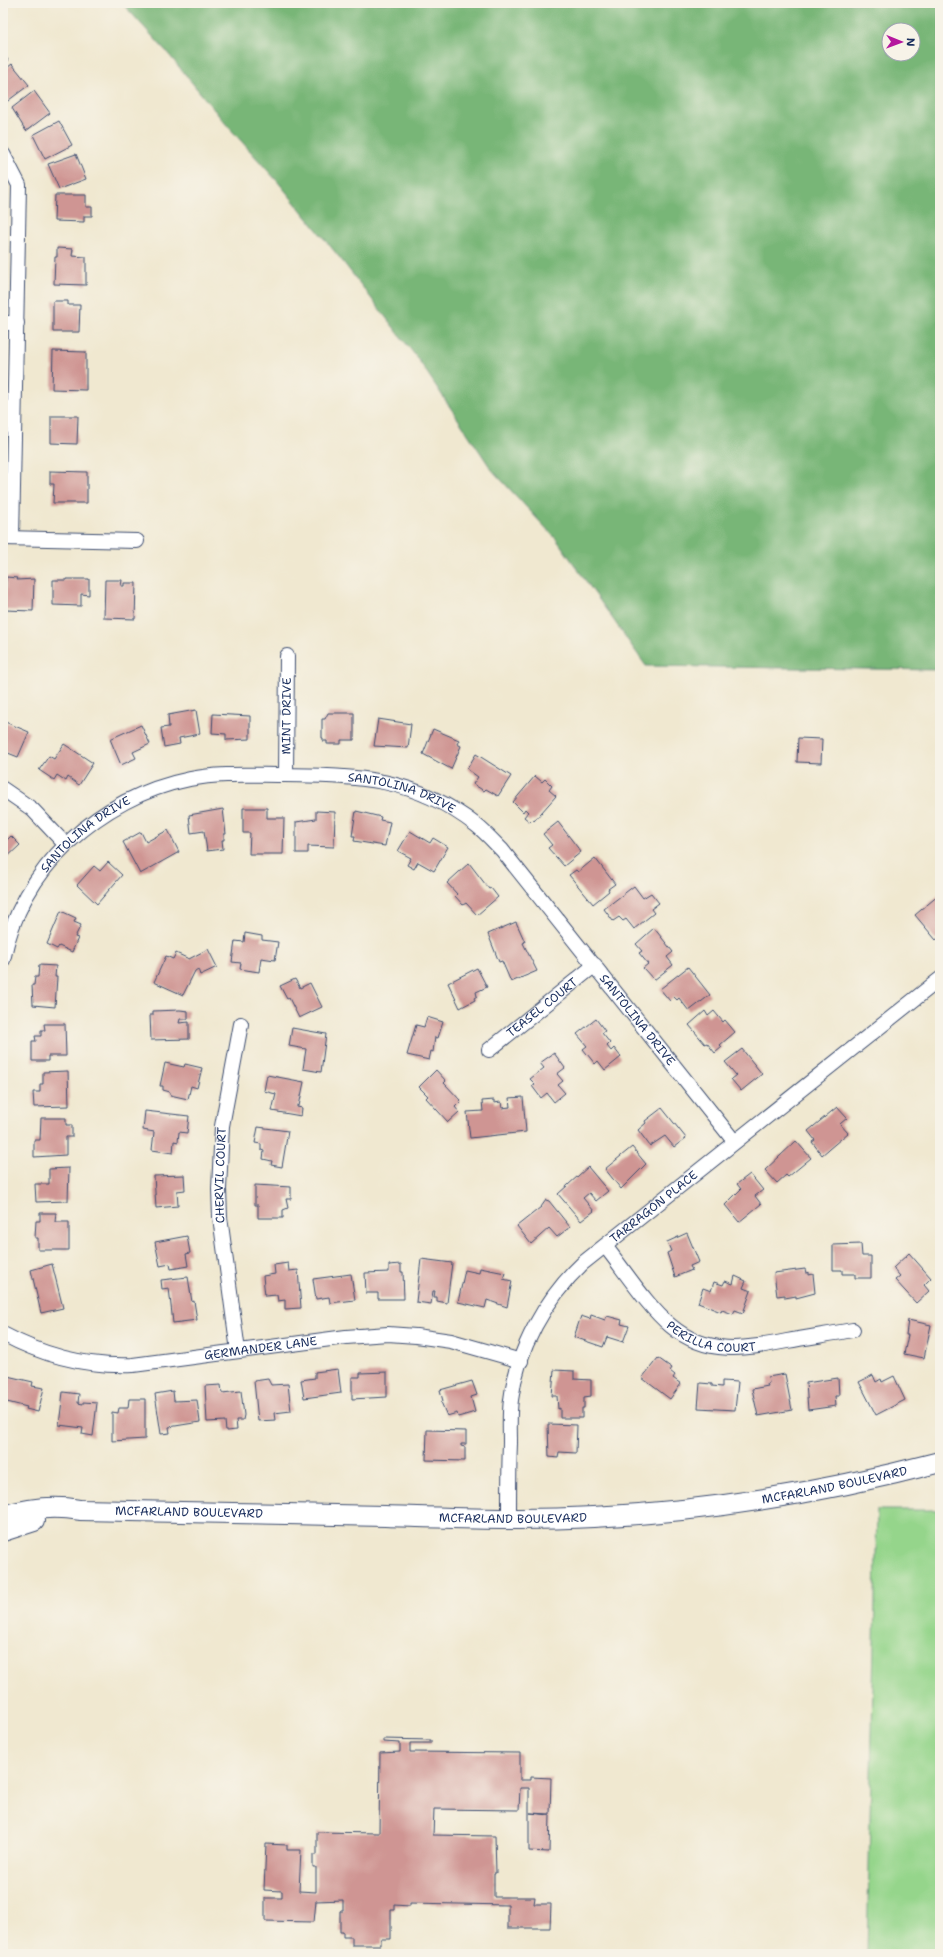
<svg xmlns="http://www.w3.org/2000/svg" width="943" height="1957" font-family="'Shantell Sans',sans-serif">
  <rect width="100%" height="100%" fill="#f7f3e8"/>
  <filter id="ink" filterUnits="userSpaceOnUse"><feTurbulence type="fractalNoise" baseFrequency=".025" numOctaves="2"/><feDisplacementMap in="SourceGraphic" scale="8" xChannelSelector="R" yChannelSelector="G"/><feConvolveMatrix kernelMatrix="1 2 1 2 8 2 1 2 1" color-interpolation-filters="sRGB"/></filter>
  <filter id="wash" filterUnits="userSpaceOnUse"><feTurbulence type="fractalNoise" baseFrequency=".012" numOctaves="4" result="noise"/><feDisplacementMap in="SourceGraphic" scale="16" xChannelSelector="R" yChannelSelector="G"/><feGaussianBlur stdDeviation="0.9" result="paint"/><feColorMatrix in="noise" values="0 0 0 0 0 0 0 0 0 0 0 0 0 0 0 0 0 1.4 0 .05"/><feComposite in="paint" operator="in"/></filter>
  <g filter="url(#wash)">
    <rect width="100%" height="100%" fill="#f0e8d0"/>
    <path fill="#95d58b" stroke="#588274" d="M877 1510H940V1954H867Z"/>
    <path fill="#78b677" stroke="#4a726a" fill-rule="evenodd" d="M122 3H940V670L646 666 557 540 492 470 418 359 344 263 278 182 225 123 166 51ZM889 30H913V54H889Z"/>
    <g id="blocks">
      <path fill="#cf9593" d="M3 53 8 60 3 63Z
        M12 64 29 85 5 103 3 100V71Z
        M34 91 50 113 26 131 12 108Z
        M59 121 72 145 45 159 33 135Z
        M76 154 86 179 59 189 48 164Z
        M55 195H86V207H92V216H84V222L54 221Z
        M57 248 73 249 72 256 86 257V285L54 284 55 257H57Z
        M53 301H68V305H80L79 332H53Z
        M53 351 86 352V390L52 389Z
        M51 416H78L77 444 51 443Z
        M50 471 87 472V503H53L54 484H50Z
        M6 577 18 578 17 580 34 579 33 611 5 610Z
        M66 579H89V595L81 594V606L53 605V580H66Z
        M105 580H122L121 586H124V583H136L135 619 104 618Z
        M196 710 200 734 179 738 180 744 164 747 161 728 169 727 168 715Z
        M328 713H354V740H341V744H327V741H323V738H322V719H325Z
        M213 714 250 716V739L226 740V734L212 733Z
        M378 719 411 724 408 748 374 746Z
        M3 721 29 732 18 757 3 751Z
        M141 725 150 744 133 752 136 758 121 765 110 739Z
        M433 729 459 740 457 744 461 746 451 769 423 754Z
        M798 738 822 739 821 763 797 762Z
        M64 744 93 763 79 785 68 777 66 781 57 775 54 780 39 770 49 756 54 759Z
        M476 754 511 776 498 796 486 789 484 791 473 784 478 777 467 769Z
        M535 776 542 782 545 779 552 786 549 790 556 796 534 821 533 819 530 822 524 817 528 812 525 809 523 812 513 802Z
        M243 808H267V818H284L283 854H249L250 833H243Z
        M223 809 226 834H224V840H222L223 849 207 851 204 831 191 833 189 815Z
        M316 811 335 812 334 847 308 846V853H296V822L316 819Z
        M356 811 381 817 380 820 390 822 385 846 354 841 355 836H352Z
        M558 822 581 852 564 866 548 848 552 845 543 834Z
        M168 830 179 852 140 874 123 842 141 832 146 842Z
        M410 831 430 843 433 838 448 847 434 871 418 862 414 869 407 865 411 858 398 851Z
        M11 836 20 845 3 861V838L6 841Z
        M595 858 615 884 608 889 609 891 593 904 569 875 576 870 578 872Z
        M108 862 122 875 97 904 77 885 94 866 100 871Z
        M469 863 489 889 491 888 498 897 477 915 466 903 463 905 455 896 457 894 447 883Z
        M634 886 643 898 651 893 659 903 651 909 654 913 634 929 626 919 623 921 619 917 613 921 604 909Z
        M940 894V936L936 940 915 915Z
        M61 911 76 918 74 922 81 925 75 937 78 938 72 952 59 946 57 949 47 944Z
        M516 922 525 942 523 943 537 971 511 982 502 961 499 962 488 934Z
        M654 928 673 952 667 957 673 965 654 980 643 968 648 964 639 953 642 951 636 944Z
        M245 933 262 936V940L278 942 275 960 261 958 259 972 240 969 241 963 232 962 235 941 244 942Z
        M208 949 217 967 200 975 198 969 195 971 183 995 154 982 166 956 173 959 176 953 189 959Z
        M39 965 56 966 55 977H57L55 1007 33 1005 32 985H34L35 977H38Z
        M688 967 710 995 689 1011 679 998 677 1000 674 997 670 1001 660 989Z
        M477 968 487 987 476 992 477 996 474 998 475 1000 460 1008 448 983Z
        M295 979 300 988 310 983 322 1007 299 1018 289 998 287 999 280 986Z
        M180 1010 188 1011V1019H180L179 1023 189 1022V1039L151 1040 150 1015H153V1011Z
        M705 1011 708 1016 714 1011 723 1022 725 1020 735 1032 720 1045 722 1047 715 1053 707 1043 705 1044 689 1025Z
        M427 1017 443 1022 438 1038 435 1037 433 1052 431 1051 429 1060 407 1055 416 1025 424 1027Z
        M596 1019 605 1031 602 1033 610 1043 607 1046 611 1051 614 1048 621 1057 605 1070 598 1061 595 1064 583 1049 587 1046 577 1034Z
        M44 1024H65L66 1056H48V1061H32V1041H36L35 1036H41V1030H45Z
        M292 1028 326 1034 321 1072 303 1069 306 1049 289 1046Z
        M742 1049 762 1074 741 1091 731 1079 736 1075 725 1062Z
        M554 1053 565 1068 557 1074 563 1081 558 1085 565 1093 554 1102 547 1093 541 1098 532 1086 535 1084 530 1079 544 1068 540 1063Z
        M165 1063 184 1067 185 1064 202 1068 197 1088 191 1086 188 1099 170 1095V1092L163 1090V1086H160Z
        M436 1070 446 1081 444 1083 461 1101 455 1107 459 1112 448 1122 426 1098 428 1096 419 1087Z
        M68 1071 69 1106 34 1107 33 1092H40V1084H43V1072Z
        M267 1075 304 1082 299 1106 297 1105V1107L302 1108 301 1116 272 1111 276 1094 264 1091Z
        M523 1097 526 1132 470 1138 467 1112 483 1111 482 1101 494 1100V1103L501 1102 502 1108 510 1107 509 1098Z
        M837 1107 847 1118 840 1124 848 1133 822 1155 812 1142 815 1140 808 1131Z
        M662 1108 686 1138 674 1147 665 1136 650 1146 638 1130 646 1123 645 1121Z
        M145 1111 189 1116 187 1133 179 1132 178 1142 174 1141 173 1153 152 1150 154 1132 143 1130Z
        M41 1118H66V1125H72V1137H66V1155L34 1157V1140H40Z
        M258 1127 288 1131 282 1167 271 1165 272 1161 263 1159 264 1151 261 1150V1144L255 1143Z
        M796 1141 811 1158 788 1177 786 1175 777 1183 765 1170Z
        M632 1147 646 1164 621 1189 605 1169Z
        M588 1167 608 1191 596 1201 589 1193 583 1198 594 1211 581 1221 558 1194Z
        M69 1168 68 1201 36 1202 35 1184H49V1169Z
        M750 1174 763 1190 755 1196 761 1204 739 1222 725 1205 741 1189 737 1184Z
        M184 1175 185 1190 177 1191 178 1206 156 1208 154 1176Z
        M255 1185 291 1187V1199H286L288 1208 283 1210V1218H258V1205H255Z
        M546 1200 549 1201 570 1227 557 1237 549 1228 531 1244 517 1226 541 1207Z
        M40 1213H56L55 1222H69V1250H38V1238H35L36 1221H40Z
        M687 1233 699 1262 690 1266 692 1270 675 1277 667 1253 671 1251 667 1242Z
        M187 1236 190 1253 186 1254 188 1266 171 1269 170 1264 160 1266 155 1242Z
        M861 1244 862 1256H871V1278H855V1274H842V1270H833V1245Z
        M909 1253 931 1278 924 1285 929 1291 916 1303 895 1280 900 1276 893 1268Z
        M421 1259 452 1263 447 1303 437 1301V1297H434L435 1291H433L431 1304 416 1302Z
        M288 1263 289 1271 298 1270 301 1308 285 1309V1300L278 1301 277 1295 265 1296 263 1276 275 1274 274 1265Z
        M52 1264 63 1308 41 1313 31 1270Z
        M401 1264V1272H403L404 1299H378V1293H366L365 1273 389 1272V1265Z
        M480 1268 505 1273 503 1279 512 1281 507 1307 487 1300 485 1308 458 1302 465 1270 479 1273Z
        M805 1269 806 1273 809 1272V1275L813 1274 815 1293 796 1298V1296L785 1298V1295L777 1296 774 1273Z
        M351 1274 355 1300 330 1303 329 1297 316 1299 313 1279Z
        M735 1276 746 1281 743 1288 751 1291 743 1313 735 1310 733 1314 722 1310 721 1312 698 1303 703 1288 711 1291 714 1282 723 1285 725 1281 733 1284Z
        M188 1277 192 1302 194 1301 197 1320 173 1323 169 1288 162 1289 161 1280Z
        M591 1315 605 1320 607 1316 622 1320 621 1324 629 1326 623 1342 607 1337 603 1347 574 1337 581 1316 590 1319Z
        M908 1320 931 1325 924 1358 904 1354 908 1335H906Z
        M658 1358 672 1368 670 1371 675 1375 673 1378 681 1384 670 1399 642 1378Z
        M338 1369 341 1393 304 1398 301 1380 315 1378V1372Z
        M554 1370 574 1371V1379L591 1380V1396L584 1397V1408H582V1418H560V1408L558 1409 557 1396H552Z
        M387 1372V1397L352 1399V1377H360V1373Z
        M785 1374 792 1410 758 1416 752 1389 768 1386 767 1384 769 1383 768 1377Z
        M3 1375 33 1382 32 1386 44 1388 38 1412 26 1409 27 1407 3 1401Z
        M873 1375 876 1382 881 1379 882 1382 894 1376 905 1400 876 1415 859 1382Z
        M838 1378 839 1396H835L836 1406 808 1410 806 1383Z
        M268 1379 271 1385 288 1384 291 1411 274 1413 275 1420 258 1421 254 1381Z
        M472 1381 477 1395 471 1397 475 1412 458 1417 457 1413 447 1416 441 1402 443 1401 440 1390Z
        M722 1381 738 1382 735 1410 698 1408 700 1383 712 1384V1386L722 1387Z
        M221 1385 222 1393 241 1391 244 1415 243 1420H236L237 1430 226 1431 225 1421 207 1422 205 1386Z
        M173 1391 174 1401 197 1400 200 1422 169 1427 170 1433 161 1434 155 1394Z
        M63 1392 79 1394 78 1403 83 1404V1402L97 1403 93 1436 82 1434 83 1428 59 1425Z
        M129 1399H145V1439L112 1441V1412L118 1413 119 1408H128Z
        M548 1424 577 1425 576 1453 559 1452 558 1458 549 1457Z
        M427 1430 466 1431V1444H461V1446L465 1447V1461L426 1460Z
        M383 1739 431 1740V1743H410V1752L520 1753V1780H531V1777L551 1778 550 1814 530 1813 550 1815 549 1852 529 1851V1788H520L519 1810 434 1809 433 1835 495 1836 496 1873H494V1897H535L534 1904H551L550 1928H508V1905L410 1903V1906L394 1905V1910H391V1939H381V1945H352V1937H343V1932H340V1911H343V1900L316 1901 314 1922 265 1921V1898H282V1891L264 1890 266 1844 287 1845V1850H301L299 1891 316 1892V1867H313V1855H317V1832L379 1833 380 1753 400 1752V1743L383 1742Z"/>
    </g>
  </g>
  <g filter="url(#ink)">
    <use href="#blocks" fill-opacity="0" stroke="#3b4b6f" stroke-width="1"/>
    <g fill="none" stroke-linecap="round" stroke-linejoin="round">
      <defs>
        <g id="street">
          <path d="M3 154 19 185 12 538"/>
          <path d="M3 323H17"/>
          <path d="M3 538 137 541"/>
          <path id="s1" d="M286 775 287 656"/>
          <path d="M3 789 32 809 65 844"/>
          <path id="s2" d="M3 960C21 868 99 797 190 779 220 773 251 775 281 775 357 776 413 776 476 825 485 832 494 842 502 850L734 1141"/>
          <path id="s3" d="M489 1050 595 965"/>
          <path id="s4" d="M605 1246C625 1271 647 1306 671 1326 707 1356 745 1349 787 1341 809 1337 831 1334 853 1330"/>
          <path id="s5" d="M3 1334C44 1356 86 1367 133 1365L346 1337 388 1334 416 1336 451 1341 521 1361"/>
          <path id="s6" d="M238 1351 220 1217 219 1189 222 1126 241 1024"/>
          <path id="s7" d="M509 1519C509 1493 509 1468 510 1443 510 1429 509 1414 511 1400 517 1349 546 1298 583 1263L940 979"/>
        </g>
        <g id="secondary">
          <path id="s8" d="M3 1516C29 1508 53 1505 80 1510 182 1512 283 1514 385 1516 454 1518 524 1521 593 1517 711 1511 826 1492 940 1462"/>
          <path d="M3 1531 34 1521"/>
        </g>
      </defs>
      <use href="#street" stroke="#3b4b6f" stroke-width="16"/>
      <use href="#secondary" stroke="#3b4b6f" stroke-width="22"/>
      <use href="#street" stroke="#fff" stroke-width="14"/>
      <use href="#secondary" stroke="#fff" stroke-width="20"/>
    </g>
  </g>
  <g text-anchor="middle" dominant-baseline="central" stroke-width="3.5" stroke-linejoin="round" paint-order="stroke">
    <g font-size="12" fill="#1b2f5e" stroke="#f7f3e8">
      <text stroke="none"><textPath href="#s1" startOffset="59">MINT DRIVE</textPath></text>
      <text stroke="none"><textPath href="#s2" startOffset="490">SANTOLINA DRIVE</textPath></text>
      <text stroke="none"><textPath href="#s2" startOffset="155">SANTOLINA DRIVE</textPath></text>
      <text stroke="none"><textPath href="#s3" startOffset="68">TEASEL COURT</textPath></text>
      <text stroke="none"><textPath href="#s2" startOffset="826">SANTOLINA DRIVE</textPath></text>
      <text stroke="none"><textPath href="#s6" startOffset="177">CHERVIL COURT</textPath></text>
      <text stroke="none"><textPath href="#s7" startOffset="367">TARRAGON PLACE</textPath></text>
      <text stroke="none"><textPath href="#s4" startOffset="147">PERILLA COURT</textPath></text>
      <text stroke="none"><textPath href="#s5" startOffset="264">GERMANDER LANE</textPath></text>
      <text stroke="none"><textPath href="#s8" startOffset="835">MCFARLAND BOULEVARD</textPath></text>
      <text stroke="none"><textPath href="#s8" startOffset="187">MCFARLAND BOULEVARD</textPath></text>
      <text stroke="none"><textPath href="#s8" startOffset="511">MCFARLAND BOULEVARD</textPath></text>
    </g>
  </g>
  <rect width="943" height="1957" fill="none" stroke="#f7f3e8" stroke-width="16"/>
  <g transform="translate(901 42) rotate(91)"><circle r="19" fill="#f7f3e8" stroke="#9fa5b1"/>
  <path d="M0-3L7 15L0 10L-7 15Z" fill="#b5179e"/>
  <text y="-6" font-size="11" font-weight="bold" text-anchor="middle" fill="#1b2f5e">N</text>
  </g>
</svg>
